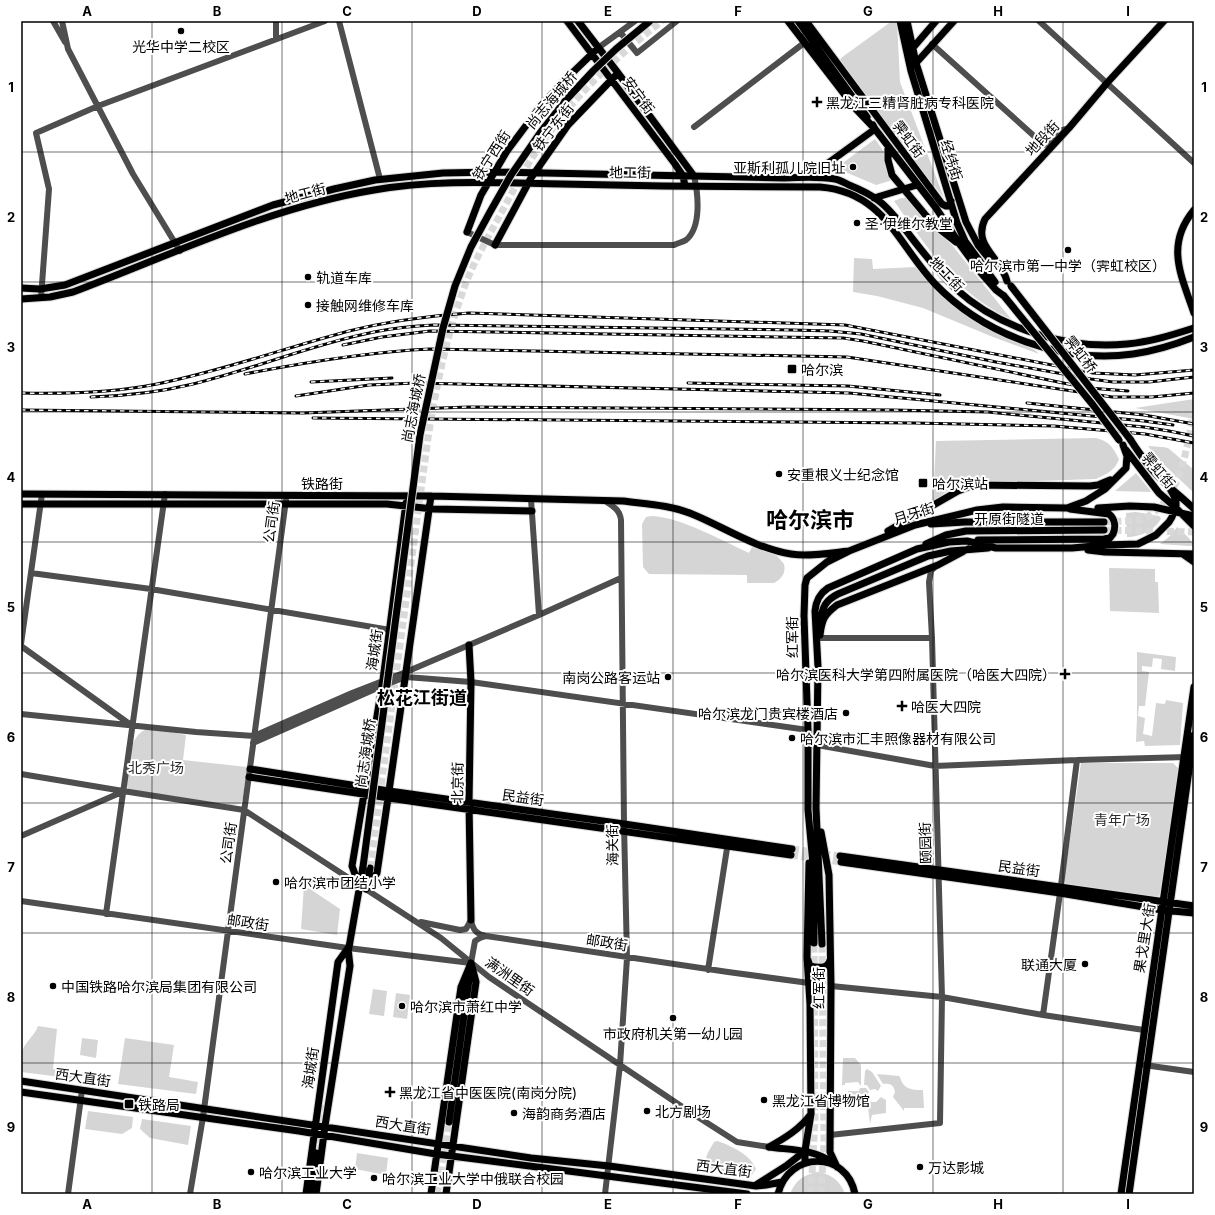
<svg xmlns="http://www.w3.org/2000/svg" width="1215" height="1215" font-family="Inter,'Noto Sans SC',sans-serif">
  <rect width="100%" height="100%" fill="#fff"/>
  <path fill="#d5d5d5" d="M892 21 897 22 900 82 944 198 874 110 840 62 841 58Z
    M875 139 884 152 886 165 896 179 876 185 836 168Z
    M901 198H908L927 222 952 245 1011 319C956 294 928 248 894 201Z
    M854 258 872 259 873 269 916 267 966 314 1000 335 1035 350 1039 354 993 337 923 308 877 296 853 292Z
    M1194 399V419L1135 408Z
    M1096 438C1110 442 1112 446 1119 459 1115 471 1106 474 1096 479L1011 482 981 481 957 483 933 502 936 441Z
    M1148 446 1163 447 1168 448 1194 470V493L1157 458Z
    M1136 473 1150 490 1151 492 1115 491Z
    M1136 512 1159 516 1161 518C1156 530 1140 537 1127 537L1126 513Z
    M652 516C680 517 723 541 749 553L753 545 777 556 784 564C786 573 782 579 774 583H747V575L649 574 643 567 642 524 646 517Z
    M1177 527 1189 538 1194 545 1190 546 1160 544 1170 536Z
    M1109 568 1155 569V582H1158L1159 613 1110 611Z
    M1137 652 1176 657 1175 671 1161 669 1162 659 1153 658 1152 667 1142 666V671L1149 672 1145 706H1139L1138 716 1145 718 1143 734 1152 736 1156 703 1165 704 1166 700 1183 703 1180 745 1145 746 1144 741 1136 742 1137 717Z
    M151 728 186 735 183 760 247 767 243 798 240 804 231 805 129 790 126 785C129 766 127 732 151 728Z
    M1081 763H1173L1180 770 1160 894 1157 898 1067 886 1064 881Z
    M304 885 340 909 337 935 301 929Z
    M373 989 387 991 384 1016 369 1014Z
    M396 993 410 995 407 1019 393 1017Z
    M38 1026 57 1029 53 1069 78 1073 77 1079 21 1072C21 1065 20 1056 23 1049 27 1040 35 1035 38 1026Z
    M82 1038 98 1040 96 1058 80 1055Z
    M125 1038 174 1045 169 1077 198 1082 196 1094 118 1084Z
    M843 1058H855L861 1065V1085H860L858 1082 845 1083V1085H842Z
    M867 1069 872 1072 881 1086 878 1091 875 1089 870 1090 867 1085H864L865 1071Z
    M877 1074 899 1076C901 1078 901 1082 904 1085 909 1090 916 1090 923 1090L924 1108H904V1111L893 1097 895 1092C894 1085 890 1083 883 1084Z
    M860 1088H866L869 1092C866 1095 868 1100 871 1102H876L881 1097 886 1100V1113L872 1115 870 1124 868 1107 865 1101 857 1099 852 1101 848 1106V1091H859Z
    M88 1111 133 1117 132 1128 122 1134 85 1129Z
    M142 1119 191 1126 188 1145 150 1138 140 1129Z
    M717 1141C730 1145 751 1155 756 1169L751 1176C741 1176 704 1174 706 1160 706 1154 711 1148 714 1142Z
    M357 1153 388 1158 386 1175 355 1169Z
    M817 1172C831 1174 840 1180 845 1194H790C795 1181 803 1175 817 1172Z"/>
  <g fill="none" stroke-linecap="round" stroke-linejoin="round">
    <path stroke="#d9d9d9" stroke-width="7" stroke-dasharray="7 3.5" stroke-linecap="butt" d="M1104 522C1117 521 1133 522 1144 518 1181 503 1188 442 1194 409
      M1104 530 1194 532
      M792 849 840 856
      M791 855 841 862
      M370 868 428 438C436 388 446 338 463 291 472 265 486 241 499 217 514 189 528 162 547 136 578 92 620 54 662 21
      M316 1153 324 1105
      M437 1194 449 1122
      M811 1194 815 1118 814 943
      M821 1194 824 1143 822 944"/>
    <defs>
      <path id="major" d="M567 21 675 164 683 176 685 186
        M578 21 618 73 694 176
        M788 21 855 108 875 129 936 208 961 246 981 273 996 290 1004 296
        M798 21 867 117
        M806 21 942 204 946 206H949L951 201
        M900 21 911 71 957 223 965 241 995 282
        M907 21 916 63 966 222 978 245 991 261
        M911 50 936 21
        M916 63 954 21
        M888 146V160L892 175 933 224 956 242
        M820 169 875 129 873 125
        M874 198 917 185
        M1194 210C1165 245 1181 275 1194 313
        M467 232 481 195 507 151 540 107 566 79 598 48
        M495 245 531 178 568 125 618 73
        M1007 281C1001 257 972 246 985 219L1069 128 1107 83 1164 21
        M21 288 40 289 65 285 273 205 334 189 375 180 443 173 495 172 784 178C801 177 818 176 835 179 840 180 845 183 849 185 859 189 870 194 879 201 891 210 901 224 911 237 925 255 939 273 956 289 1000 329 1068 350 1127 344 1150 342 1172 335 1194 328
        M21 299 50 297 73 292C171 255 271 207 374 190 437 179 499 183 562 184 648 186 734 187 820 187 884 192 897 243 935 284 984 335 1063 364 1133 354 1154 351 1174 345 1194 337
        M1130 439C1139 453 1149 468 1162 480 1172 490 1184 499 1194 509
        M1126 450 1159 493 1174 506 1194 526
        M21 494 431 496 623 501C646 504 671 505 692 514 724 527 757 549 791 554 810 557 830 553 849 551
        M21 504H387L433 509 532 511
        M1098 508 1130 506 1154 507 1194 516
        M931 524 965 522H1104
        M888 531 958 491 973 485 1090 486 1098 485 1110 480
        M978 540 1104 539 1110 538 1113 534C1116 527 1115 519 1109 514L1070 509
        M926 544 946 535 966 531 1104 530
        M1088 550 1105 552 1194 554
        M1184 555 1194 562
        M821 620C822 607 826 600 838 594L928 556 951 551 988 548
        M820 635C822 619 824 615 837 605L938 565 968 549
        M469 645 471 682 469 803 471 920
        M250 769 389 791 624 824 792 849
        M249 777 423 803 791 855
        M821 832 829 875 831 986 830 1152 837 1167
        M840 856 1194 906
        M841 862 1060 893 1162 910 1194 913
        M359 885 352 866 383 680 406 503
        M367 885 370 868
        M366 889 377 873 389 791 431 496
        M814 943V875L808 810V730L804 616 805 585 807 578 827 562 849 551 915 525 977 510 1003 507 1067 508 1086 501 1105 489 1126 468 1127 456 1123 445
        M822 944 816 808 818 667 815 611C816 601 819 594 828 588L917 549 949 542 967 541 996 548H1072L1105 545 1138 544 1156 535 1169 522 1172 517 1176 507V502L1174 496 1168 485
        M348 953 363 867
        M808 960 810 966C818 968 828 969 830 960
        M21 1081 531 1158 609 1166 756 1186 766 1185 782 1182
        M21 1092 299 1131 436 1154 747 1194
        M449 1122 470 973
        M769 1147C790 1150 814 1149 831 1162
        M769 1147C785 1138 800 1129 811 1114
        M805 1163V1151L811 1114 810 1004 807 957 809 863
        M756 1185 786 1166 805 1151
        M306 1194 338 962 348 948
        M311 1194 316 1153
        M316 1194 325 1126 350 966 348 948
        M431 1194 461 987 471 963
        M446 1194 476 982 471 963
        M778 1194C788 1151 847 1150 855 1194
        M1121 1194 1194 687
        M1129 1194 1194 735"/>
    </defs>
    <use href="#major" stroke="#dbdbdb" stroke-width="9"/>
    <path stroke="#4e4e4e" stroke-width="6" d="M53 21 65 42
      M62 21 68 49 133 174 180 251
      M339 21 380 179
      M635 21 620 32 637 53 677 21
      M1039 21 1194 163
      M276 39V21
      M932 44 1044 145 1050 142 1059 131 1069 128
      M598 48 620 32
      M694 127 804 43
      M467 232 495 245H674C678 243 683 242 686 240 702 227 698 193 694 176
      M41 298 49 189 36 133 98 106 325 21
      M531 499 539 615
      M31 573 151 589 390 630
      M820 638H932
      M21 644 42 494
      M21 646 131 725
      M21 714 196 732 254 736 352 693 406 672 539 615 621 578
      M253 743 382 686 406 677 471 682 808 730
      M817 745 935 766 1077 760 1187 757
      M21 774 123 791 244 810 441 938 489 977 690 1112 737 1142 769 1147
      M21 836 122 792
      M21 901 348 948 471 963 475 941 480 938 486 936
      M106 914 165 494
      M471 920C473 930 476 934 486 936L728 972 809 983
      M421 922 460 930 466 929 471 920
      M708 970 728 842
      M831 986 942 997 1043 1015 1144 1030
      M1043 1015 1060 893 1077 760
      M1144 1065 1194 1072
      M830 1135 940 1123 942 997 932 638 929 582 931 571 936 566
      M68 1194 82 1090
      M190 1194 203 1117 286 500
      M605 1194 620 1065 627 958 624 824 621 520C620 510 613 506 605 501"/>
    <use href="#major" stroke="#000" stroke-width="7"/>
    <defs>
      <path id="rail" d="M343 345 382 337 430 331 843 338 863 341 1063 383 1089 388 1128 391
        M245 374C307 362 368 352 430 349L847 357 1112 397H1152L1194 393
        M311 382 392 378
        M688 383 848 386 940 395
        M21 393C66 394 112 393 157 384 222 371 285 348 349 331 389 321 429 316 469 313L845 325 1093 373 1135 375 1194 370
        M296 396 369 385 416 383 849 393 1144 421 1173 425
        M91 397C125 396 160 392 193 384 254 369 313 344 374 332 394 328 414 326 434 325L793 330 830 331 861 334 996 362 1091 379 1113 382H1149L1194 377
        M1027 403 1144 415 1194 424
        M21 410 303 413 469 407 892 410 988 412 1144 427 1169 431 1194 436
        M313 418 914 423 1054 426 1145 434 1194 443"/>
    </defs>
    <use href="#rail" stroke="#000" stroke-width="3"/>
    <use href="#rail" stroke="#fff" stroke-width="1.5" stroke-dasharray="4.5" stroke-linecap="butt"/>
    <defs>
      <path id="major-bridge" d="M1011 286 1130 439
        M1004 296 1093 405 1119 440
        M363 867 420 435 443 328 455 286 471 247 490 212 511 175 540 133 566 100 593 71 616 49 650 21"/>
    </defs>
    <use href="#major-bridge" stroke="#dbdbdb" stroke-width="9" stroke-linecap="butt"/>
    <use href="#major-bridge" stroke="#000" stroke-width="7"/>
  </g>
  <path fill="none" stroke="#000" stroke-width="1" stroke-opacity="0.55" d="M152 21V1194M282 21V1194M412 21V1194M542 21V1194M673 21V1194M803 21V1194M933 21V1194M1063 21V1194M21 152H1194M21 282H1194M21 412H1194M21 542H1194M21 673H1194M21 803H1194M21 933H1194M21 1063H1194"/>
  <g fill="#000" stroke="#fff" stroke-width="1.5">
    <circle cx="181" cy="31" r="4"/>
    <path d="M815 96h4v4h4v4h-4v4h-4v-4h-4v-4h4z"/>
    <circle cx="853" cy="167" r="4"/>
    <circle cx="857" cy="223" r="4"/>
    <circle cx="1068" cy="250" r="4"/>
    <circle cx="308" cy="277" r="4"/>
    <circle cx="308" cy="305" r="4"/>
    <rect x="787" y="364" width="10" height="10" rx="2"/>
    <circle cx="779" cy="474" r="4"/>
    <rect x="918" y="478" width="10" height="10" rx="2"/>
    <path d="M1063 668h4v4h4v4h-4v4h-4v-4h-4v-4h4z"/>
    <circle cx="668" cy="677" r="4"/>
    <path d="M900 700h4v4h4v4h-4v4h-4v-4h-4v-4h4z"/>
    <circle cx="846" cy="713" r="4"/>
    <circle cx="792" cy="738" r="4"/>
    <circle cx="276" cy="882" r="4"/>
    <circle cx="1085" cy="964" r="4"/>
    <circle cx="53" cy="986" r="4"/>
    <circle cx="402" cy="1006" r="4"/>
    <circle cx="673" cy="1018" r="4"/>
    <path d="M388 1086h4v4h4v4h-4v4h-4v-4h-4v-4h4z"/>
    <circle cx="764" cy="1100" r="4"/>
    <rect x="124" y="1099" width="10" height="10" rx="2"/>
    <circle cx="647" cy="1111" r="4"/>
    <circle cx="514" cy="1113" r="4"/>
    <circle cx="920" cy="1167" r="4"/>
    <circle cx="251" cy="1172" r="4"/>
    <circle cx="374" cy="1178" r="4"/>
  </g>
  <g text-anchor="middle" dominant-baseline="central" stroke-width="4" stroke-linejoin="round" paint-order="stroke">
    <g font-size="14" fill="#000" stroke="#fff" text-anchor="start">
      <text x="181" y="46" text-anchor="middle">光华中学二校区</text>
      <text x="826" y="102">黑龙江三精肾脏病专科医院</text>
      <text x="845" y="167" text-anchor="end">亚斯利孤儿院旧址</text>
      <text x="865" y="223">圣·伊维尔教堂</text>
      <text x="1068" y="265" text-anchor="middle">哈尔滨市第一中学（霁虹校区）</text>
      <text x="316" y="277">轨道车库</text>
      <text x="316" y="305">接触网维修车库</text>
      <text x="801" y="369">哈尔滨</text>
      <text x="787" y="474">安重根义士纪念馆</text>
      <text x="932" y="483">哈尔滨站</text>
      <text x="1056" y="674" text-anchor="end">哈尔滨医科大学第四附属医院（哈医大四院）</text>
      <text x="660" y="677" text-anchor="end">南岗公路客运站</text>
      <text x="911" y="706">哈医大四院</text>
      <text x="838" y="713" text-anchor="end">哈尔滨龙门贵宾楼酒店</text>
      <text x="800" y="738">哈尔滨市汇丰照像器材有限公司</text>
      <text x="284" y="882">哈尔滨市团结小学</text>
      <text x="1077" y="964" text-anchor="end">联通大厦</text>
      <text x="61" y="986">中国铁路哈尔滨局集团有限公司</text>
      <text x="410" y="1006">哈尔滨市萧红中学</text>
      <text x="673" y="1033" text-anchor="middle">市政府机关第一幼儿园</text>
      <text x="399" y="1092">黑龙江省中医医院(南岗分院)</text>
      <text x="772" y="1100">黑龙江省博物馆</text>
      <text x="138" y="1104">铁路局</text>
      <text x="655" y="1111">北方剧场</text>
      <text x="522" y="1113">海韵商务酒店</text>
      <text x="928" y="1167">万达影城</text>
      <text x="259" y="1172">哈尔滨工业大学</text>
      <text x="382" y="1178">哈尔滨工业大学中俄联合校园</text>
    </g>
    <g font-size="14" fill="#000" stroke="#fff">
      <text transform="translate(639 95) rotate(53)">安宁街</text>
      <text transform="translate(551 100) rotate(-50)">尚志海城桥</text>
      <text transform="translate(553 127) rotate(-52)">铁宁东街</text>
      <text transform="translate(1042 138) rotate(-47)">地段街</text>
      <text transform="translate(909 139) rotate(53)">霁虹街</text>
      <text transform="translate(491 155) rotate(-57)">铁宁西街</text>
      <text transform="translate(952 160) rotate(73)">经纬街</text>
      <text transform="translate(630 172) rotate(1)">地工街</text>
      <text transform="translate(305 193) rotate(-15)">地工街</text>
      <text transform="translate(947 274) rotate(46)">地工街</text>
      <text transform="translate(1081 354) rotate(52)">霁虹桥</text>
      <text transform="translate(413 408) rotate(-79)">尚志海城桥</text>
      <text transform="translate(1159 470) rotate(50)">霁虹街</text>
      <text x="322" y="483">铁路街</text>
      <text transform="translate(914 513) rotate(-17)">月牙街</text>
      <text x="1009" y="518">开原街隧道</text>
      <text transform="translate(271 522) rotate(-82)">公司街</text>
      <text transform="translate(792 637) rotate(-91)">红军街</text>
      <text transform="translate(374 650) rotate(-82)">海城街</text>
      <text transform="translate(365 753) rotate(-82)">尚志海城桥</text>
      <text transform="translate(457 783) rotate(-89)">北京街</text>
      <text transform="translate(523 797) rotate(8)">民益街</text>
      <text transform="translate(228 843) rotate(-82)">公司街</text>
      <text transform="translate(925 843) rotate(-92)">颐园街</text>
      <text transform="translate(612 845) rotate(-91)">海关街</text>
      <text transform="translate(1019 868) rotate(8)">民益街</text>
      <text transform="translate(248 922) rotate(8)">邮政街</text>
      <text transform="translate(1144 938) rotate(-81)">果戈里大街</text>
      <text transform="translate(607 942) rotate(9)">邮政街</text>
      <text transform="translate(510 976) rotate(35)">满洲里街</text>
      <text transform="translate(818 988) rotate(-90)">红军街</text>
      <text transform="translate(310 1068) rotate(-82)">海城街</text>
      <text transform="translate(83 1077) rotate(8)">西大直街</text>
      <text transform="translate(403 1125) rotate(9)">西大直街</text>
      <text transform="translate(724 1168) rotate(7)">西大直街</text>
    </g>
    <g font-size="14" fill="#2c2c2c" stroke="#fff">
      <text x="156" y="767">北秀广场</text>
      <text x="1122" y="819">青年广场</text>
    </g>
    <g font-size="18" font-weight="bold" fill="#000" stroke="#fff">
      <text x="422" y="697">松花江街道</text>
    </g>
    <g font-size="22" font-weight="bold" fill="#000" stroke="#fff">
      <text x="810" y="520">哈尔滨市</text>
    </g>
  </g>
  <rect width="1215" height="1215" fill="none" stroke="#ffffff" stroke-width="44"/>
  <rect x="22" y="22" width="1171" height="1171" fill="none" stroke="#000" stroke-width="1.5"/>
  <g font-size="13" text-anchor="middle" font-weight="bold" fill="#000">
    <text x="87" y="16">A</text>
    <text x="217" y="16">B</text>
    <text x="347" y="16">C</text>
    <text x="477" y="16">D</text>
    <text x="608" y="16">E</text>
    <text x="738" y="16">F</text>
    <text x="868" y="16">G</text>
    <text x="998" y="16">H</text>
    <text x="1128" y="16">I</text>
    <text x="11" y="92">1</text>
    <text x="1204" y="92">1</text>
    <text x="11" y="222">2</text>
    <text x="1204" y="222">2</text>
    <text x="11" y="352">3</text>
    <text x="1204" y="352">3</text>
    <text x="11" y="482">4</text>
    <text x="1204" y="482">4</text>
    <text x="11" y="612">5</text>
    <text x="1204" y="612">5</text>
    <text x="11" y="742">6</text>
    <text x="1204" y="742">6</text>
    <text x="11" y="872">7</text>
    <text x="1204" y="872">7</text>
    <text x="11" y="1002">8</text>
    <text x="1204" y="1002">8</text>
    <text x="11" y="1132">9</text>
    <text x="1204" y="1132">9</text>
    <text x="87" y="1209">A</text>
    <text x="217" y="1209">B</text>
    <text x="347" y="1209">C</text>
    <text x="477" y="1209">D</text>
    <text x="608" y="1209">E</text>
    <text x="738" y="1209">F</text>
    <text x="868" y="1209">G</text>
    <text x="998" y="1209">H</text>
    <text x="1128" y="1209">I</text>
  </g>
</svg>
